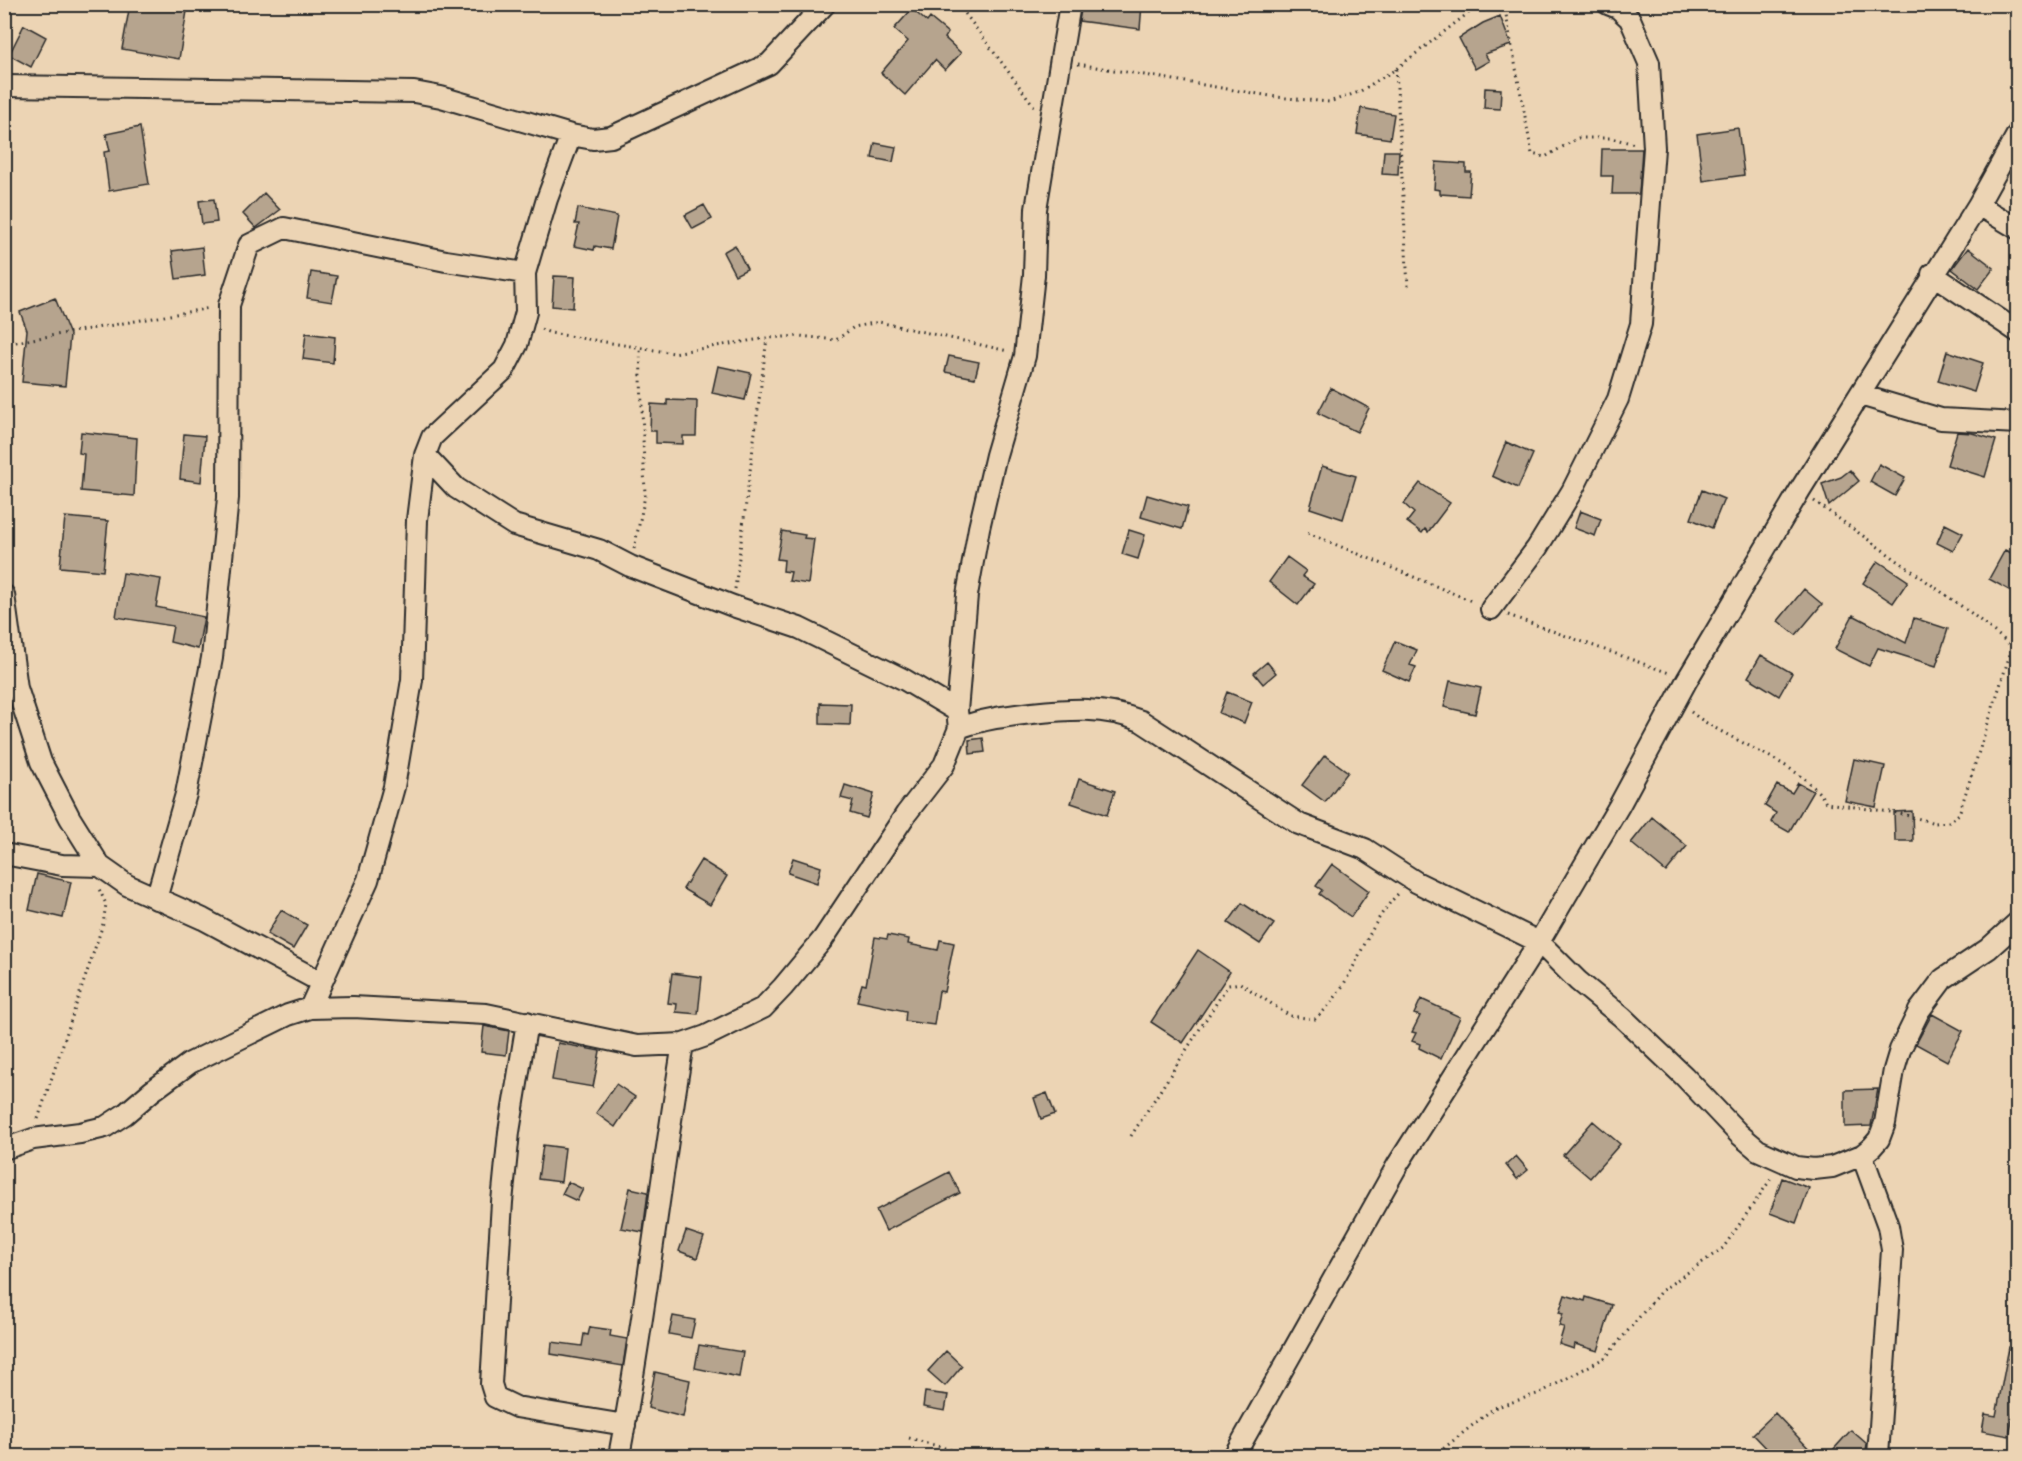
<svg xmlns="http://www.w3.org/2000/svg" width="2022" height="1461" font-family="Caveat,sans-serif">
  <rect width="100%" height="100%" fill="#ecd4b4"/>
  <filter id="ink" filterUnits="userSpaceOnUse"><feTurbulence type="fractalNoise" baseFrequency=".0167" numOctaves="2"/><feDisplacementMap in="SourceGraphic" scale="12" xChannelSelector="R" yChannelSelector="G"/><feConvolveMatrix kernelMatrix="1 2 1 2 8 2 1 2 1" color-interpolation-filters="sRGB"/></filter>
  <g filter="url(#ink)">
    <path fill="#b6a48e" stroke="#2b2b2b" stroke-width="1.5" d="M130 4H148L187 11 179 59 122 49Z
      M1082 4H1142L1140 29 1079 21Z
      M912 9 927 22 930 18 948 33 945 38 961 53 945 70 935 60 905 95 881 73 908 41 894 29Z
      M1500 16 1511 45 1485 54 1489 61 1475 69 1459 38 1483 23Z
      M24 25 46 37 31 67 9 55Z
      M1485 88 1501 89 1500 109 1484 108Z
      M1361 108 1394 114 1390 139 1357 134Z
      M140 127 149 184 109 191 104 152 110 151 106 134Z
      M1738 128 1744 175 1703 181 1697 134Z
      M875 143 896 147 893 162 872 158Z
      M1602 149H1642L1639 194H1612L1613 176H1601Z
      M1384 151H1399L1398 175 1382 174Z
      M1436 162 1466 164V172H1471L1469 196 1440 194V190L1434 189Z
      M264 193 280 210 256 228 243 214Z
      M214 199 217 222 202 224 199 201Z
      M704 205 712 219 693 229 685 215Z
      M578 208 617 216 611 249 595 246 594 250 574 246 579 224H575Z
      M735 245 747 269 735 275 723 252Z
      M202 247 205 275 176 279 172 251Z
      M1968 248 1994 268 1978 289 1952 269Z
      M311 272 337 276 332 302 307 298Z
      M554 276 575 277 573 308 552 306Z
      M55 298 70 335 65 386 22 382 27 330 20 312Z
      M306 333 335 337 333 363 303 359Z
      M1947 351 1983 363 1974 392 1938 381Z
      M949 356 979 362 975 378 945 372Z
      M718 366 751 373 745 400 712 393Z
      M1331 388 1369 408 1357 432 1318 413Z
      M667 400 697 401 696 436H683V444L656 443V431H650L651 404 667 405Z
      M81 432 137 438 134 496 81 491 84 454 79 453Z
      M1957 432 1972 433 1996 440 1985 477 1947 465Z
      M184 434 205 436 201 482 180 479Z
      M1506 442 1533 454 1518 488 1492 476Z
      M1879 464 1905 478 1895 496 1870 482Z
      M1322 466 1356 476 1343 519 1310 508Z
      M1850 470 1859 481 1829 506 1822 484 1841 477Z
      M1420 483 1450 503 1428 532 1425 529 1422 533 1407 522 1414 513 1404 504Z
      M1702 490 1724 499 1712 528 1691 519Z
      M1147 495 1188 507 1182 529 1141 517Z
      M1580 511 1601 519 1595 536 1574 528Z
      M65 517 108 521 103 571 60 567Z
      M1945 524 1963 533 1953 551 1937 543Z
      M1129 530 1145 535 1138 559 1122 554Z
      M782 531 805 535 804 538 814 539 808 584 789 581 791 572 783 571 784 560 777 559Z
      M2005 550 2018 556V595L1989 579Z
      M1287 557 1306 571 1302 576 1314 584 1298 605 1269 582Z
      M1878 561 1908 581 1893 603 1863 583Z
      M123 573 161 579 156 607 204 617 198 649 170 642 173 626 116 617Z
      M1804 589 1822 604 1796 635 1778 621Z
      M1853 615 1906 643 1914 618 1948 629 1936 666 1878 648 1869 666 1835 649Z
      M1395 641 1417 650 1410 665 1416 667 1409 682 1382 670Z
      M1761 655 1792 673 1779 696 1748 677Z
      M1267 662 1276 673 1263 684 1254 673Z
      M1450 681 1481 688 1475 714 1444 707Z
      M1227 692 1252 702 1244 723 1219 713Z
      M820 703 851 704 850 725 820 724Z
      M983 738 985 752 970 754 969 740Z
      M1325 755 1348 772 1325 802 1302 785Z
      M1854 759 1885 766 1876 807 1845 801Z
      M1079 779 1115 791 1107 815 1071 803Z
      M1798 783 1813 791 1789 832 1771 822 1776 813 1765 806 1777 785 1792 793Z
      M845 785 874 794 867 818 850 813 853 801 841 798Z
      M1912 811 1913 841H1895L1894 812Z
      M1652 817 1687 846 1666 872 1631 843Z
      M793 858 821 867 817 883 788 873Z
      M701 860 727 876 710 905 683 889Z
      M1332 864 1369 891 1351 917 1319 894 1322 890 1316 886Z
      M37 874 71 882 63 918 29 910Z
      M1242 903 1274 924 1260 944 1228 923Z
      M281 910 307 925 293 949 267 934Z
      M888 935 909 939 908 944 938 950 940 940 954 943 944 992 939 991 934 1025 905 1021 906 1011 857 1001 862 984 866 985 875 937 887 939Z
      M1198 950 1230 972 1183 1043 1151 1022Z
      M672 973 702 977 698 1014 676 1012 677 1004 668 1003Z
      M1421 999 1460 1017 1441 1059 1419 1048 1420 1044 1412 1041 1416 1033 1412 1032 1420 1016 1414 1014Z
      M1932 1014 1963 1031 1947 1061 1916 1044Z
      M484 1026 509 1031 506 1055 481 1052Z
      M558 1043 600 1051 593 1087 552 1080Z
      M616 1084 635 1097 615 1127 596 1113Z
      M1878 1089 1871 1126 1845 1127V1090Z
      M1047 1093 1055 1114 1041 1119 1034 1098Z
      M1593 1121 1620 1144 1590 1178 1563 1155Z
      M543 1145 565 1148 561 1182 538 1179Z
      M1516 1156 1528 1170 1517 1179 1506 1165Z
      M949 1172 960 1193 886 1231 876 1210Z
      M1782 1178 1809 1188 1796 1223 1770 1213Z
      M568 1182 583 1189 577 1201 562 1194Z
      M630 1188 648 1192 643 1232 621 1228Z
      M686 1231 704 1237 697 1258 679 1251Z
      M1565 1295 1585 1301 1586 1297 1612 1305 1598 1351 1575 1344 1574 1349 1559 1344 1564 1327 1559 1326 1563 1314 1559 1313Z
      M673 1316 695 1320 691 1338 669 1334Z
      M590 1327 611 1330 610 1336 627 1339 623 1366 551 1354 552 1342 582 1346 584 1334 588 1335Z
      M699 1345 743 1352 739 1377 695 1368Z
      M2009 1347H2018V1391L2009 1436 1982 1431 1985 1414 1996 1416Z
      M946 1351 962 1366 945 1386 928 1371Z
      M655 1372 690 1380 683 1417 648 1408Z
      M925 1392 948 1395 945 1411 923 1407Z
      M1775 1413 1816 1456H1774L1753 1434Z
      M1851 1430 1867 1444 1866 1450 1860 1456H1841L1833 1450Z"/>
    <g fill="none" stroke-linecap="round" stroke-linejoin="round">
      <defs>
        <path id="minor" d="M4 86 414 92 441 97 571 135 593 139 611 137 769 64 825 4
          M1978 205 2018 229
          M1932 274 2018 332
          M1860 395 1941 419 2018 423
          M425 455 456 488 514 525 599 550 630 566 733 606 799 628 905 680 957 711
          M4 595 17 688 41 762 70 818 100 866 127 885 203 919 321 982
          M1491 609 1537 548 1572 491 1618 399 1641 324 1654 148 1649 63 1630 19 1618 8 1608 4
          M959 728 957 711 967 595 979 528 996 455 1025 356 1034 275 1036 209 1070 4
          M4 854 62 865 100 866
          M156 899 186 794 212 658 228 498 229 305 249 245 284 228 446 261 525 273
          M310 1008 368 880 394 787 412 680 417 520 425 455 432 437 504 370 517 345 526 312 525 273 547 199 571 135
          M527 1022 509 1132 502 1202 491 1384 495 1397 516 1407 625 1425
          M4 1149 33 1139 80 1133 105 1127 125 1114 152 1091 190 1063 288 1015 310 1008 353 1007 486 1014 637 1046 683 1044 706 1036 763 1008 783 987 823 939 906 814 944 765 959 728C983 719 1006 716 1032 713 1071 709 1103 706 1141 721L1299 824 1365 849 1416 882 1539 942 1578 981 1622 1017 1684 1076 1739 1134 1758 1150 1796 1167 1814 1169 1832 1167 1862 1155 1872 1147 1879 1139 1885 1123 1894 1070 1900 1050 1919 1011 1943 979 1988 949 2018 922
          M1862 1155 1888 1226 1892 1250 1878 1456
          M619 1456C645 1320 660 1181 683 1044
          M1234 1456 1398 1164 1539 942 1619 806 1687 680 1800 490 1978 205 2018 133"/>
      </defs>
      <use href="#minor" stroke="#2b2b2b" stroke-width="24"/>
      <path stroke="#2b2b2b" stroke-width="3" stroke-dasharray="1.5 4.5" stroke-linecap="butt" d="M958 4 1034 106
        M1504 4 1532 154 1545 157 1578 138H1611L1635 144
        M1078 64 1276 97 1329 102 1359 92 1396 69 1480 4
        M1396 69 1408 287
        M541 329 550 333 673 353 767 338 800 336 836 340 854 327 879 322 1008 351
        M4 344 210 308
        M1814 501 1971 613 2018 651
        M1308 533 1474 602
        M634 549 645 496 640 348
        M735 589 767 338
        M1508 615 1669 673
        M1691 712C1728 742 1804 763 1826 803L1898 813 1935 823 1949 822 1959 814 2012 648
        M38 1119 103 924 106 904 99 889
        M1131 1136 1228 985 1240 983 1290 1016 1315 1019C1355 986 1362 929 1399 893
        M909 1438 973 1456
        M1434 1456 1494 1408 1540 1393 1606 1357 1661 1291 1723 1248 1773 1176"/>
      <use href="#minor" stroke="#ecd4b4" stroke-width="20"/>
    </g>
  </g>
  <rect width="2022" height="1461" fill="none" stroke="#ecd4b4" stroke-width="24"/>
  <rect x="12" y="12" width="1998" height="1437" fill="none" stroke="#2b2b2b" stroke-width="2" filter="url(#ink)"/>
</svg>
